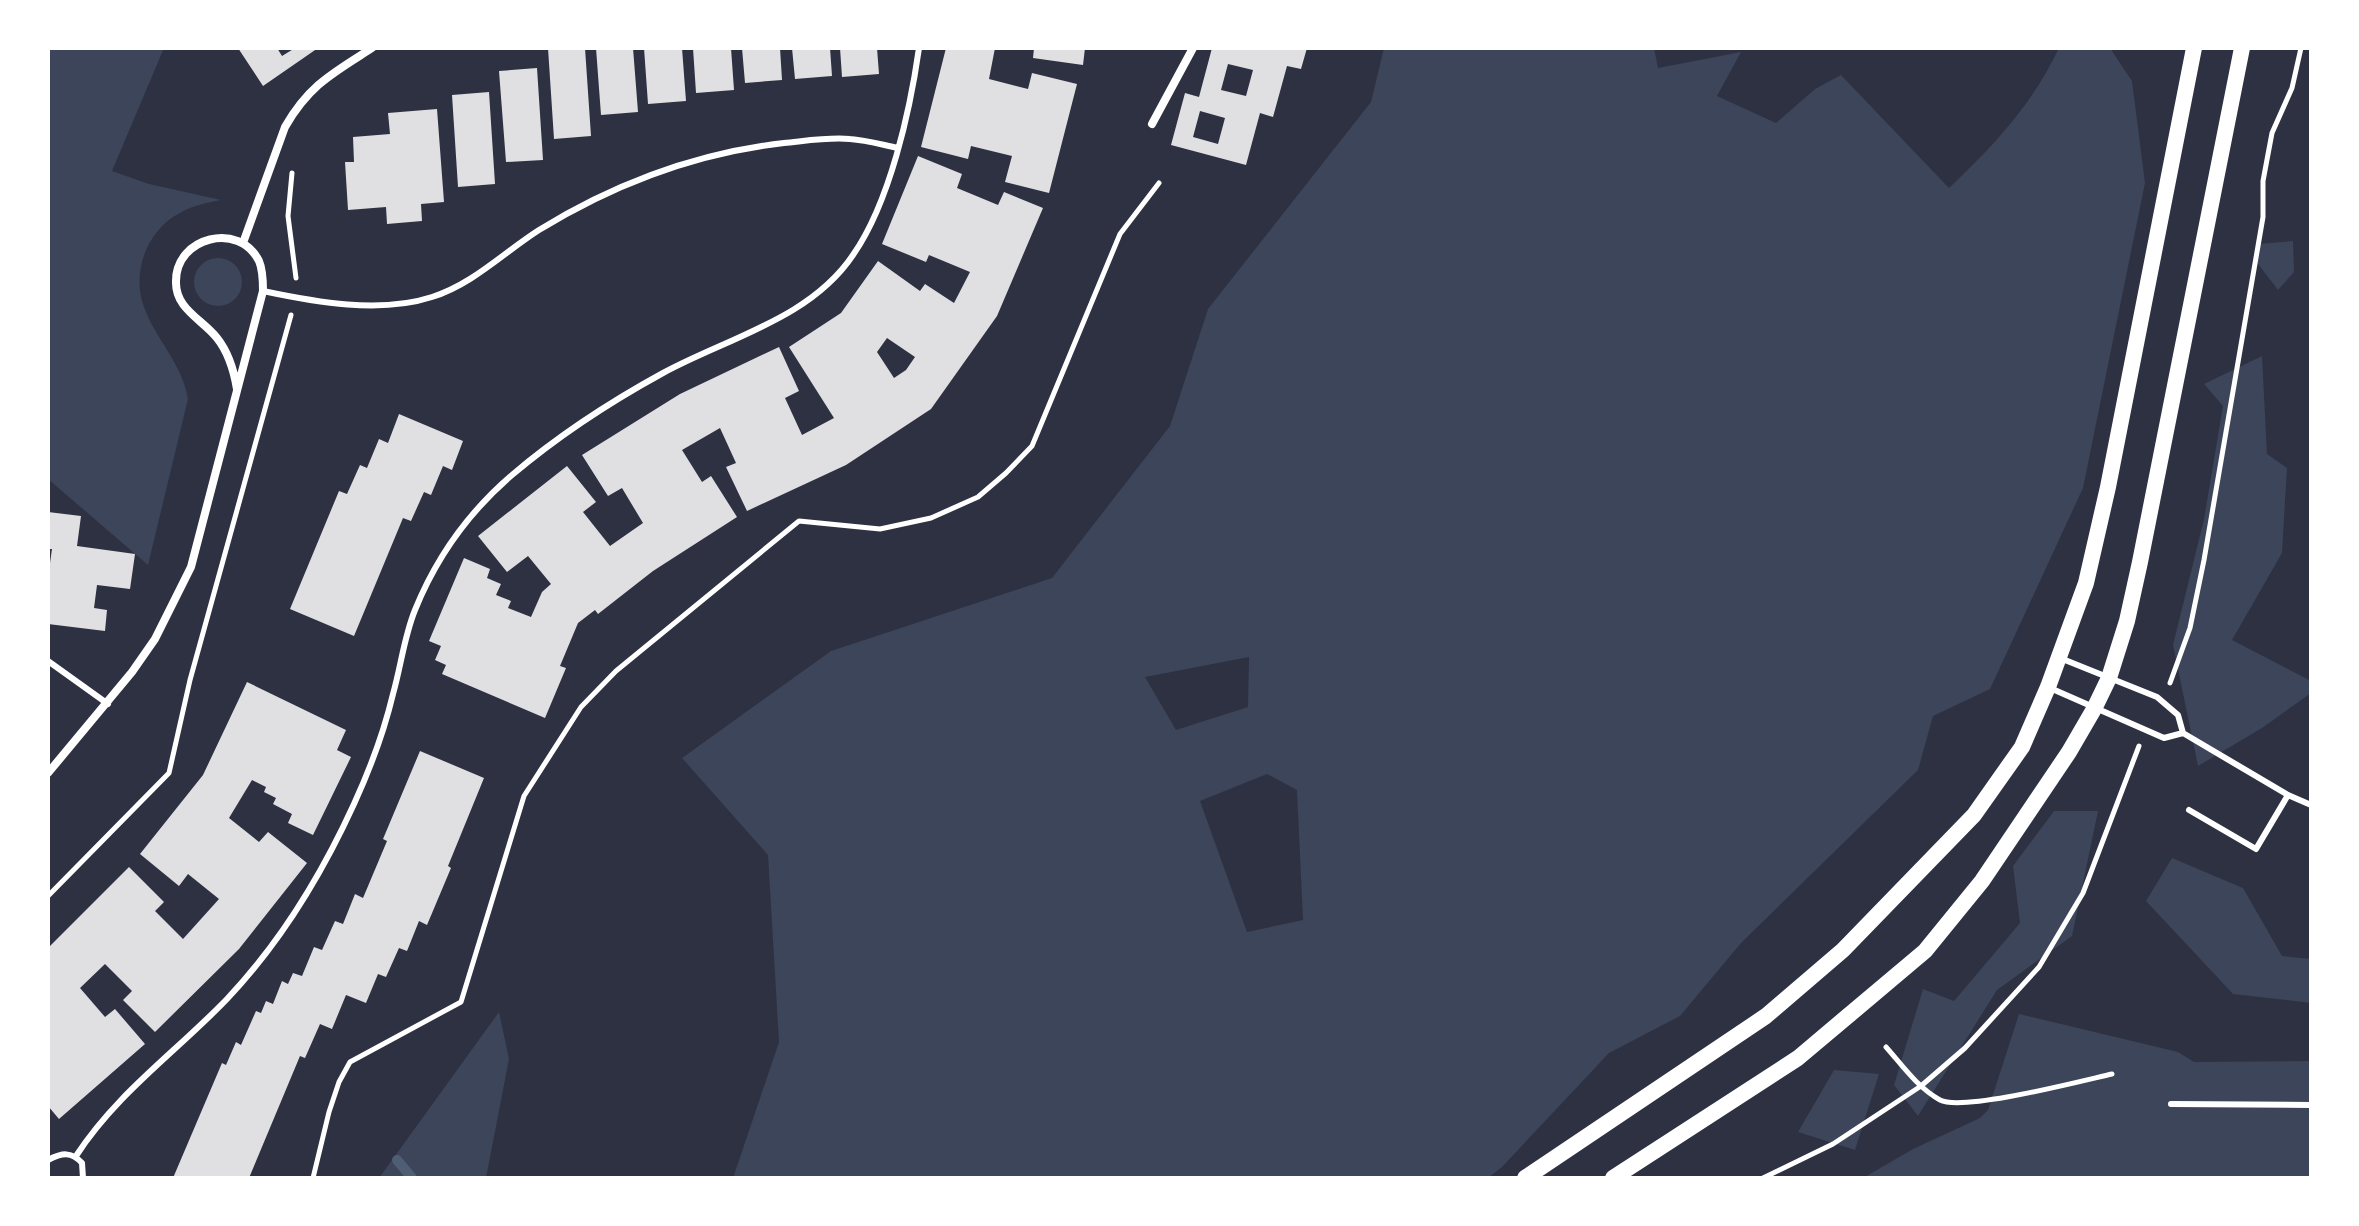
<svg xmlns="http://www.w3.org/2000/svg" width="2359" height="1226" font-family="Jost,sans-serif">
  <rect width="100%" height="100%" fill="#2d3142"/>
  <path fill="#3c4559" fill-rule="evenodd" d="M48 48H164L112 171 149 184 221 200C207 203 193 205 180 213 148 229 132 270 143 304 154 338 182 362 188 399L148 565 48 479Z
    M1384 48H1654L1658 68 1741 52 1717 96 1776 123 1815 89 1841 75 1949 188C1995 144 2031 106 2059 48H2110L2132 81 2145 183 2083 488 1990 689 1933 716 1918 770 1741 943 1680 1016 1609 1053 1502 1167 1488 1178H733L779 1042 768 855 682 758 831 651 1052 578 1170 426 1208 309 1371 102ZM1249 657 1248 707 1176 730 1145 677ZM1267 774 1297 790 1303 920 1247 932 1200 801Z
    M2293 241 2294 272 2278 290 2255 260 2258 244Z
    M194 282a24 24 0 1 1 48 0a24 24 0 1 1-48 0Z
    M2262 356 2267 454 2287 468 2282 553 2232 640 2311 681V693L2262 728 2198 766 2173 645 2204 519 2223 406 2204 384Z
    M2054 811H2098L2072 936 1997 990 1918 1116 1894 1085 1923 989 1954 1001 2020 923 2013 866Z
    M2172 858 2243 888 2282 956 2311 959V1003L2233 994 2146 901Z
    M499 1012 509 1059 486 1178H379Z
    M2019 1014 2178 1052 2194 1062 2311 1061V1178H1863L1913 1149 1980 1118 1988 1110Z
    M1834 1070 1879 1074 1855 1150 1798 1132Z"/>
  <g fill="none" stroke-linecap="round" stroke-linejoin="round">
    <path stroke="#4f5d75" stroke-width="10" d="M397 1160 412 1178"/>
  </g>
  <path fill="#e0e0e3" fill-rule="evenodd" d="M238 48H277L282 56 295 48H318L263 86Z
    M548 48H585L591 136 554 139Z
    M596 48H633L638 112 601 115Z
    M644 48H682L686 101 648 104Z
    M693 48H731L734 90 696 93Z
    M742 48H780L782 80 745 83Z
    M792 48H830L832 76 795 79Z
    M840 48H877L879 74 842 77Z
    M946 48H995L989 79 1028 89 1032 73 1077 84 1049 193 1005 182 1012 156 971 146 968 159 921 147Z
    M1034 48H1085L1083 65 1033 58Z
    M1212 48H1307L1301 69 1287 66 1273 117 1260 113 1246 165 1171 145 1185 93 1199 97ZM1228 64 1253 70 1246 96 1221 90ZM1200 111 1225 118 1218 144 1193 137Z
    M537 68 543 160 506 162 499 71Z
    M489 92 495 184 458 187 452 95Z
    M437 109 444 202 421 204 422 221 387 224 386 207 348 210 345 162H354L353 137 390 134 388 113Z
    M918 156 962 174 957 188 998 205 1004 192 1043 208 997 316 931 409 846 465 747 511 726 467 736 463 720 428 682 450 702 482 711 476 737 517 653 571 598 614 595 610 578 623 560 666 566 668 545 718 442 674 446 665 435 660 441 646 429 641 464 558 490 569 487 578 501 584 496 595 511 601 508 608 531 617 542 592 551 584 528 556 507 572 478 536 567 466 596 502 583 512 610 546 643 523 622 488 608 496 582 455 680 394 779 347 799 391 785 398 802 435 834 418 789 347 841 313 878 261 920 291 925 284 954 303 970 272 929 255 926 262 882 244ZM887 338 915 357 906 370 894 378 877 352Z
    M399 414 463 441 452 470 443 466 431 495 424 492 411 521 403 518 354 636 290 609 339 491 347 494 360 465 367 468 379 439 388 443Z
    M48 512 81 516 77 546 135 554 130 589 97 585 94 608 107 610 105 631 48 624V577L52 549H48Z
    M247 682 346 730 337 750 351 757 313 835 288 823 292 814 273 804 276 798 264 792 266 787 252 780 229 818 259 842 268 832 307 863 239 949 155 1032 123 1000 132 991 105 964 80 988 105 1017 115 1009 145 1044 59 1119 48 1106V948L129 867 164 902 155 911 183 939 219 899 188 874 179 886 140 854 203 775Z
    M420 751 484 778 448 866 451 868 427 925 419 921 407 951 399 948 386 977 378 974 366 1003 346 995 332 1029 320 1024 305 1058 300 1056 249 1178H173L222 1063 226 1065 236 1042 241 1045 256 1011 261 1013 266 1001 273 1004 282 981 288 984 293 973 302 976 314 947 322 950 335 921 343 924 355 894 363 898 387 841 383 839Z"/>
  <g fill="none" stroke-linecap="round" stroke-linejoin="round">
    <path stroke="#fff" stroke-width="5" d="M292 173 288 216 296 278
      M2170 683 2190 628 2204 560 2263 217V181L2272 133 2292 88 2301 48
      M48 896 169 773 190 680 291 315
      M1886 1047C1902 1065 1918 1088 1940 1100 1962 1112 2081 1081 2112 1074
      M313 1178 329 1112 339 1082 350 1062 461 1002 524 796 581 707 616 671 799 521 880 529 931 518 978 497 1006 473 1032 446 1120 234 1159 183
      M1763 1178 1833 1144 1921 1086 1965 1048 2039 967 2083 893 2139 746"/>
    <path stroke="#fff" stroke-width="6" d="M263 291C315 302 380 314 432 297 473 284 503 253 539 230 614 184 696 153 784 143 805 141 829 137 850 139 866 140 883 145 898 148
      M2060 658 2157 697 2178 715 2183 733 2288 795 2311 805
      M48 661 108 704
      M2050 688 2164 738 2183 733
      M2189 810 2256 849 2288 795
      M2171 1104 2311 1105
      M76 1156C117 1093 175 1053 227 999 280 943 322 874 354 804 370 769 384 732 393 694 401 666 404 637 415 610 436 558 470 511 512 475 558 436 610 402 663 373 727 338 810 319 853 255 890 202 910 111 919 48
      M48 1160C62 1153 71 1151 82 1163L83 1178"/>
    <path stroke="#fff" stroke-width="8" d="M1152 124 1193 48
      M243 243 285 127C309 85 333 73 372 48
      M48 773 132 672 155 639 191 567 263 291C263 281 263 270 259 261 239 221 176 237 176 281 175 309 202 319 217 338 229 353 234 371 237 389"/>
    <path stroke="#fff" stroke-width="16" d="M1525 1178 1766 1016 1843 950 1974 815 2022 747 2048 687 2086 583 2108 487 2194 48
      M1613 1178 1798 1058 1925 951 1982 881 2069 752 2094 709 2109 678 2127 621 2140 562 2242 48"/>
  </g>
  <rect width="2359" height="1226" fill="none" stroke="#ffffff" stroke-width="100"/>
</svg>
